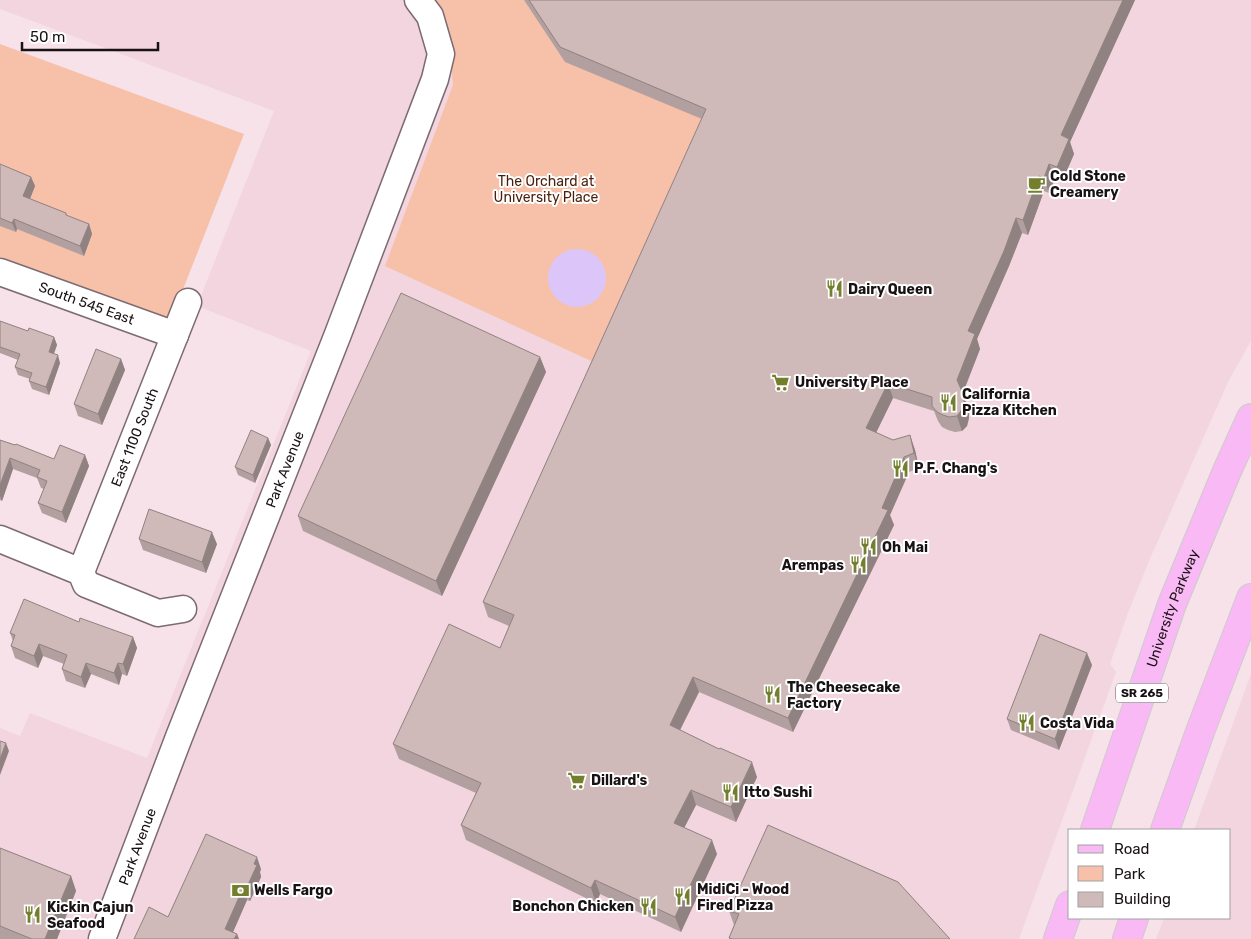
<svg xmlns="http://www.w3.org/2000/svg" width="1251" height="939" font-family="Rubik,sans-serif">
  <rect width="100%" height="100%" fill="#f7e2ea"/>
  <path fill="#f2d5df" d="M0 0H1251V341L1228 382 1149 561 1128 613 1110 664 1116 672 1019 939H0V728L20 736 30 713 147 758 311 351 197 306 274 111 0 9Z
    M1251 674V939H1156L1164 918H1230V830H1194Z"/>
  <path fill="#f7c0a9" d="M431 0H524L712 123 602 366 385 266 453 85 449 40Z
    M0 44 244 134 171 320 0 257Z"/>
  <path fill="#dcc6f9" d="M548 278a29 29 0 1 1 58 0a29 29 0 1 1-58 0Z"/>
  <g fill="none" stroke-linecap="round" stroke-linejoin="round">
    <defs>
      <g id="minor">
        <path id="s1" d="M0 272 175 335"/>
        <path d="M0 539 81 572 86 584 158 613 183 609"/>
        <path id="s2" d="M81 572 188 302"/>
        <path id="s3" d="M102 939 179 737 338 334 435 79 441 54 430 16 418 0"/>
      </g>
      <g id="major">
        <path id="s4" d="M1095 830 1172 604 1227 471 1251 418"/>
        <path d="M1165 830 1201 729 1251 598"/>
        <path d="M1058 939 1070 905"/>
        <path d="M1127 939 1134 918"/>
      </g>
    </defs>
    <use href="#minor" stroke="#7d6b71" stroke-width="29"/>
    <use href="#major" stroke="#cccbcb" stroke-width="30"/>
    <use href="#minor" stroke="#fff" stroke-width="26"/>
    <use href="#major" stroke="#f9b9f5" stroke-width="28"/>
  </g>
  <path fill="#b29f9f" d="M524 0H1135L1070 142 1074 154 1062 182 1055 179 1049 193 1044 191 1028 235 1022 233 1009 266 977 339 980 349 963 393 969 411V418L967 426 962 431 955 432 948 430 942 427 938 421 934 411 893 398 876 433 893 440 910 435 915 450 919 468 909 472 890 515 894 525 793 732 699 692 680 730 757 777 736 822 696 805 684 828 717 854 681 932 600 894 596 903 466 840 461 825 476 793 399 759 393 744 500 648 509 626 488 617 483 602 702 119 565 62Z
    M0 164 31 177 35 186 30 199 66 213 67 216 89 224 92 234 84 256 17 229 16 232 0 226Z
    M0 321 28 331 54 337 57 345 54 354 60 363 49 395 32 389 29 381 30 379 18 375 15 367 18 360 0 353Z
    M540 357 546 372 442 596 303 531 298 516Z
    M121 359 125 370 102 425 78 416 74 404Z
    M268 438 271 445 255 483 238 475 235 467Z
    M0 440 54 459 85 455 89 466 66 523 42 513 38 503 44 489 41 488 37 478 13 469 2 501 0 500Z
    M139 539 217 544 206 573 143 550Z
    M79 622 133 637 137 648 127 676 122 674 119 685 91 674 85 688 66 681 62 669 64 664 43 656 38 668 15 658 11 646 13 641 10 633Z
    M1092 665 1059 750 1011 730 1007 719Z
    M0 848 71 876 76 891 57 939H0Z
    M261 869 260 872 261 877 250 901 247 900 233 932 237 934 239 939H134L168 917Z
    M729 911 950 939H730L729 938 734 925Z"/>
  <path fill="#918282" d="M1123 0H1135L1070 142 1074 154 1062 182 1057 167 1061 135Z
    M1049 164 1055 179 1049 193 1044 178Z
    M1039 176 1044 191 1028 235 1023 220Z
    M31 177 35 186 27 206 23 196Z
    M1016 218 1022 233 1009 266 977 339 980 349 962 395 957 380 968 331Z
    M14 219 17 229 16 232 12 223Z
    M89 224 92 234 84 256 80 246Z
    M54 337 57 345 51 360 49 352Z
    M58 355 60 363 49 395 46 387Z
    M540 357 546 372 442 596 436 581Z
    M121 359 125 370 102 425 98 414Z
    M888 383 893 398 871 443 866 428Z
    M964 396 969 411V418L967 426 962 431 957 416Z
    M910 435 915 450 919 468 914 453Z
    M268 438 271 445 255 483 253 475Z
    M85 455 89 466 66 523 62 512Z
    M904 457 909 472 890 515 894 525 793 732 788 718Z
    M10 458 13 469 2 501 0 496V485Z
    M212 532 217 544 206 573 202 562Z
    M133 637 137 648 127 676 123 664Z
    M39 644 43 656 38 668 34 656Z
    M1087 653 1092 665 1059 750 1055 739Z
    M86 663 91 674 85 688 81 677Z
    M118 663 122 674 119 685 114 673Z
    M693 677 699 692 675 740 670 725Z
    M6 743 9 751 0 775V759Z
    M752 762 757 777 736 822 731 807Z
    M691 790 696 805 679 838 674 823Z
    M712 840 717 854 681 932 675 917Z
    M257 857 261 869 260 872 261 877 250 901 246 889 254 864Z
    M71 876 76 891 57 939H45Z
    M595 880 600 894 596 903 591 888Z
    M243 888 247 900 230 939 225 929Z
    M237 934 239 939H234Z"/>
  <path fill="#cfb9b9" stroke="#918282" d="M529 0H1123L1061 135 1069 139 1057 167 1049 164 1044 178 1039 176 1023 220 1016 218 1004 251 968 331 975 334 957 380 964 396V403L961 411 957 416 949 417 943 415 937 412 932 406V397L888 383 866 428 893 440 910 435 914 453 904 457 882 508 888 510 788 718 693 677 670 725 719 749 720 748 752 762 731 807 691 790 674 823 712 840 675 917 595 880 591 888 461 825 481 783 393 744 449 624 500 648 514 615 483 602 706 109 560 47Z
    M0 164 31 177 23 196 66 213V215L89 224 80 246 14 219 12 223 0 218Z
    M401 293 540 357 436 581 298 516Z
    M0 321 28 331 29 328 54 337 49 352 58 355 46 387 29 381 32 373 15 367 20 354 0 347Z
    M96 349 121 359 98 414 74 404Z
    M251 430 268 438 253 475 235 467Z
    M0 440 15 445 16 444 54 459 60 445 85 455 62 512 38 503 47 481 37 477 40 470 10 458 0 485Z
    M149 509 212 532 202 562 139 539Z
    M24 599 79 622 80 618 133 637 123 664 118 663 114 673 86 663 81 677 62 669 67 655 39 644 34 656 11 646 15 635 10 633Z
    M1040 634 1087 653 1055 739 1007 719Z
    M0 741 6 743 0 759Z
    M768 825 898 882 950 939H732L729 938 739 914 729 911Z
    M206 834 257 857 254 864 257 865 246 889 243 888 225 929 237 934 234 939H134L149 907 168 917Z
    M0 848 71 876 45 939H32L0 926Z"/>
  <defs>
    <symbol id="cafe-bare" viewBox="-9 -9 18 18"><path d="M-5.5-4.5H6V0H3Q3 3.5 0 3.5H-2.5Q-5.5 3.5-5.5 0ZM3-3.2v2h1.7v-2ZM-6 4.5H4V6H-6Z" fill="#737f2c" stroke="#fff" stroke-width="2.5" paint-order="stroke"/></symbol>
    <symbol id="restaurant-bare" viewBox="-9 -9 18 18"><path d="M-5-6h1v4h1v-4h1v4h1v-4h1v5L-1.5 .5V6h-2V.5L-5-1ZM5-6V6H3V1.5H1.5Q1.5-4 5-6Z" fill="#737f2c" stroke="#fff" stroke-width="2.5" paint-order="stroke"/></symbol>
    <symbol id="supermarket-bare" viewBox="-9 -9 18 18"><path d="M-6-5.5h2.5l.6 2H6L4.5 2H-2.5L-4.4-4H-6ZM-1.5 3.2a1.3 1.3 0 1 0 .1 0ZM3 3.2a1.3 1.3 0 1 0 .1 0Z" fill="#737f2c" stroke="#fff" stroke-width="2.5" paint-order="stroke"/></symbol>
    <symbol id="bank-bare" viewBox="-9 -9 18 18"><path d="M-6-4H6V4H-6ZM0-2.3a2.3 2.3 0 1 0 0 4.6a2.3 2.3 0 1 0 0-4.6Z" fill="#737f2c" stroke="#fff" stroke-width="2.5" paint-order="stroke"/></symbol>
  </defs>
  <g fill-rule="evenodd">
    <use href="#cafe-bare" x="1024" y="172" width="25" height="25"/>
    <use href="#restaurant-bare" x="822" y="276" width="25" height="25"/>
    <use href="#supermarket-bare" x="768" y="370" width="25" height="25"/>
    <use href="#restaurant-bare" x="936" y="390" width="25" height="25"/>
    <use href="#restaurant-bare" x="888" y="456" width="25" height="25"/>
    <use href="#restaurant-bare" x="856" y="534" width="25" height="25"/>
    <use href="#restaurant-bare" x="846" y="552" width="25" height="25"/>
    <use href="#restaurant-bare" x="760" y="682" width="25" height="25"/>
    <use href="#restaurant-bare" x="1014" y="710" width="25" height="25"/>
    <use href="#supermarket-bare" x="564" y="768" width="25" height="25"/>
    <use href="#restaurant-bare" x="718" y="780" width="25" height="25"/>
    <use href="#bank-bare" x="228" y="878" width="25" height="25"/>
    <use href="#restaurant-bare" x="670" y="884" width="25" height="25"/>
    <use href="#restaurant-bare" x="636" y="894" width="25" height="25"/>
    <use href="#restaurant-bare" x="20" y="902" width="25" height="25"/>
  </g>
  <g text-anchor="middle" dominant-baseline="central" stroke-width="4" stroke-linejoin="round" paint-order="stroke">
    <rect fill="#fff" stroke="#5e595a" stroke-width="1" x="1116" y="683.5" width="52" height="19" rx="4"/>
    <g font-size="12" font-weight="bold" fill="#191214">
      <text x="1142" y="693">SR 265</text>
    </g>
    <g font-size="14" font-weight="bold" fill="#191214" stroke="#fff" text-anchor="start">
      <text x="1050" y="176">Cold Stone<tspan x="1050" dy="16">Creamery</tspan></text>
      <text x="848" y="289">Dairy Queen</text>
      <text x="795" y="382">University Place</text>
      <text x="962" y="394">California<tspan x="962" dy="16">Pizza Kitchen</tspan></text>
      <text x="914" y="468">P.F. Chang's</text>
      <text x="882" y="547">Oh Mai</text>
      <text x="844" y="565" text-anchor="end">Arempas</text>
      <text x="787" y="687">The Cheesecake<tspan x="787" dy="16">Factory</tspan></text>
      <text x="1040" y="723">Costa Vida</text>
      <text x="591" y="780">Dillard's</text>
      <text x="744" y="792">Itto Sushi</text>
      <text x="697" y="889">MidiCi - Wood<tspan x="697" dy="16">Fired Pizza</tspan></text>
      <text x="254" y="890">Wells Fargo</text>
      <text x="634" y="906" text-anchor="end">Bonchon Chicken</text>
      <text x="47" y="907">Kickin Cajun<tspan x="47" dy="16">Seafood</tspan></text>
    </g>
    <g font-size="14" fill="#4a1f0b" stroke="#fff">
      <text x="546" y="181">The Orchard at<tspan x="546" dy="16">University Place</tspan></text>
    </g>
    <g font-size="14" fill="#191214" stroke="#fff">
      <text stroke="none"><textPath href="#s1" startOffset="92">South 545 East</textPath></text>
      <text stroke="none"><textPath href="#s2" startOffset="145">East 1100 South</textPath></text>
      <text stroke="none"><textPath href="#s3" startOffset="504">Park Avenue</textPath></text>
      <text stroke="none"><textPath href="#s4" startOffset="235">University Parkway</textPath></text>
      <text stroke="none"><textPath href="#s3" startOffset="99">Park Avenue</textPath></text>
    </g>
  </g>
  <rect x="1068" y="829" width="162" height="90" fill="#ffffff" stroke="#a3a0a1"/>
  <rect x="1078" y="845" width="25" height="8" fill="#f9b9f5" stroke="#a3a0a1"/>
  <text x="1114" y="854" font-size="15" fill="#191214">Road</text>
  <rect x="1078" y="866" width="25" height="15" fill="#f7c0a9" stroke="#a3a0a1"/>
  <text x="1114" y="879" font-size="15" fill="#191214">Park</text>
  <rect x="1078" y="892" width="25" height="15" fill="#cfb9b9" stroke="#a3a0a1"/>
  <text x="1114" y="904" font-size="15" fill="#191214">Building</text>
  <path d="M22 42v8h136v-8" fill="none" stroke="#191214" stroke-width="2.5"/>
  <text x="30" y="42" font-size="15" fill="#191214" stroke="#ffffff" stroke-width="4" paint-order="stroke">50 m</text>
</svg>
